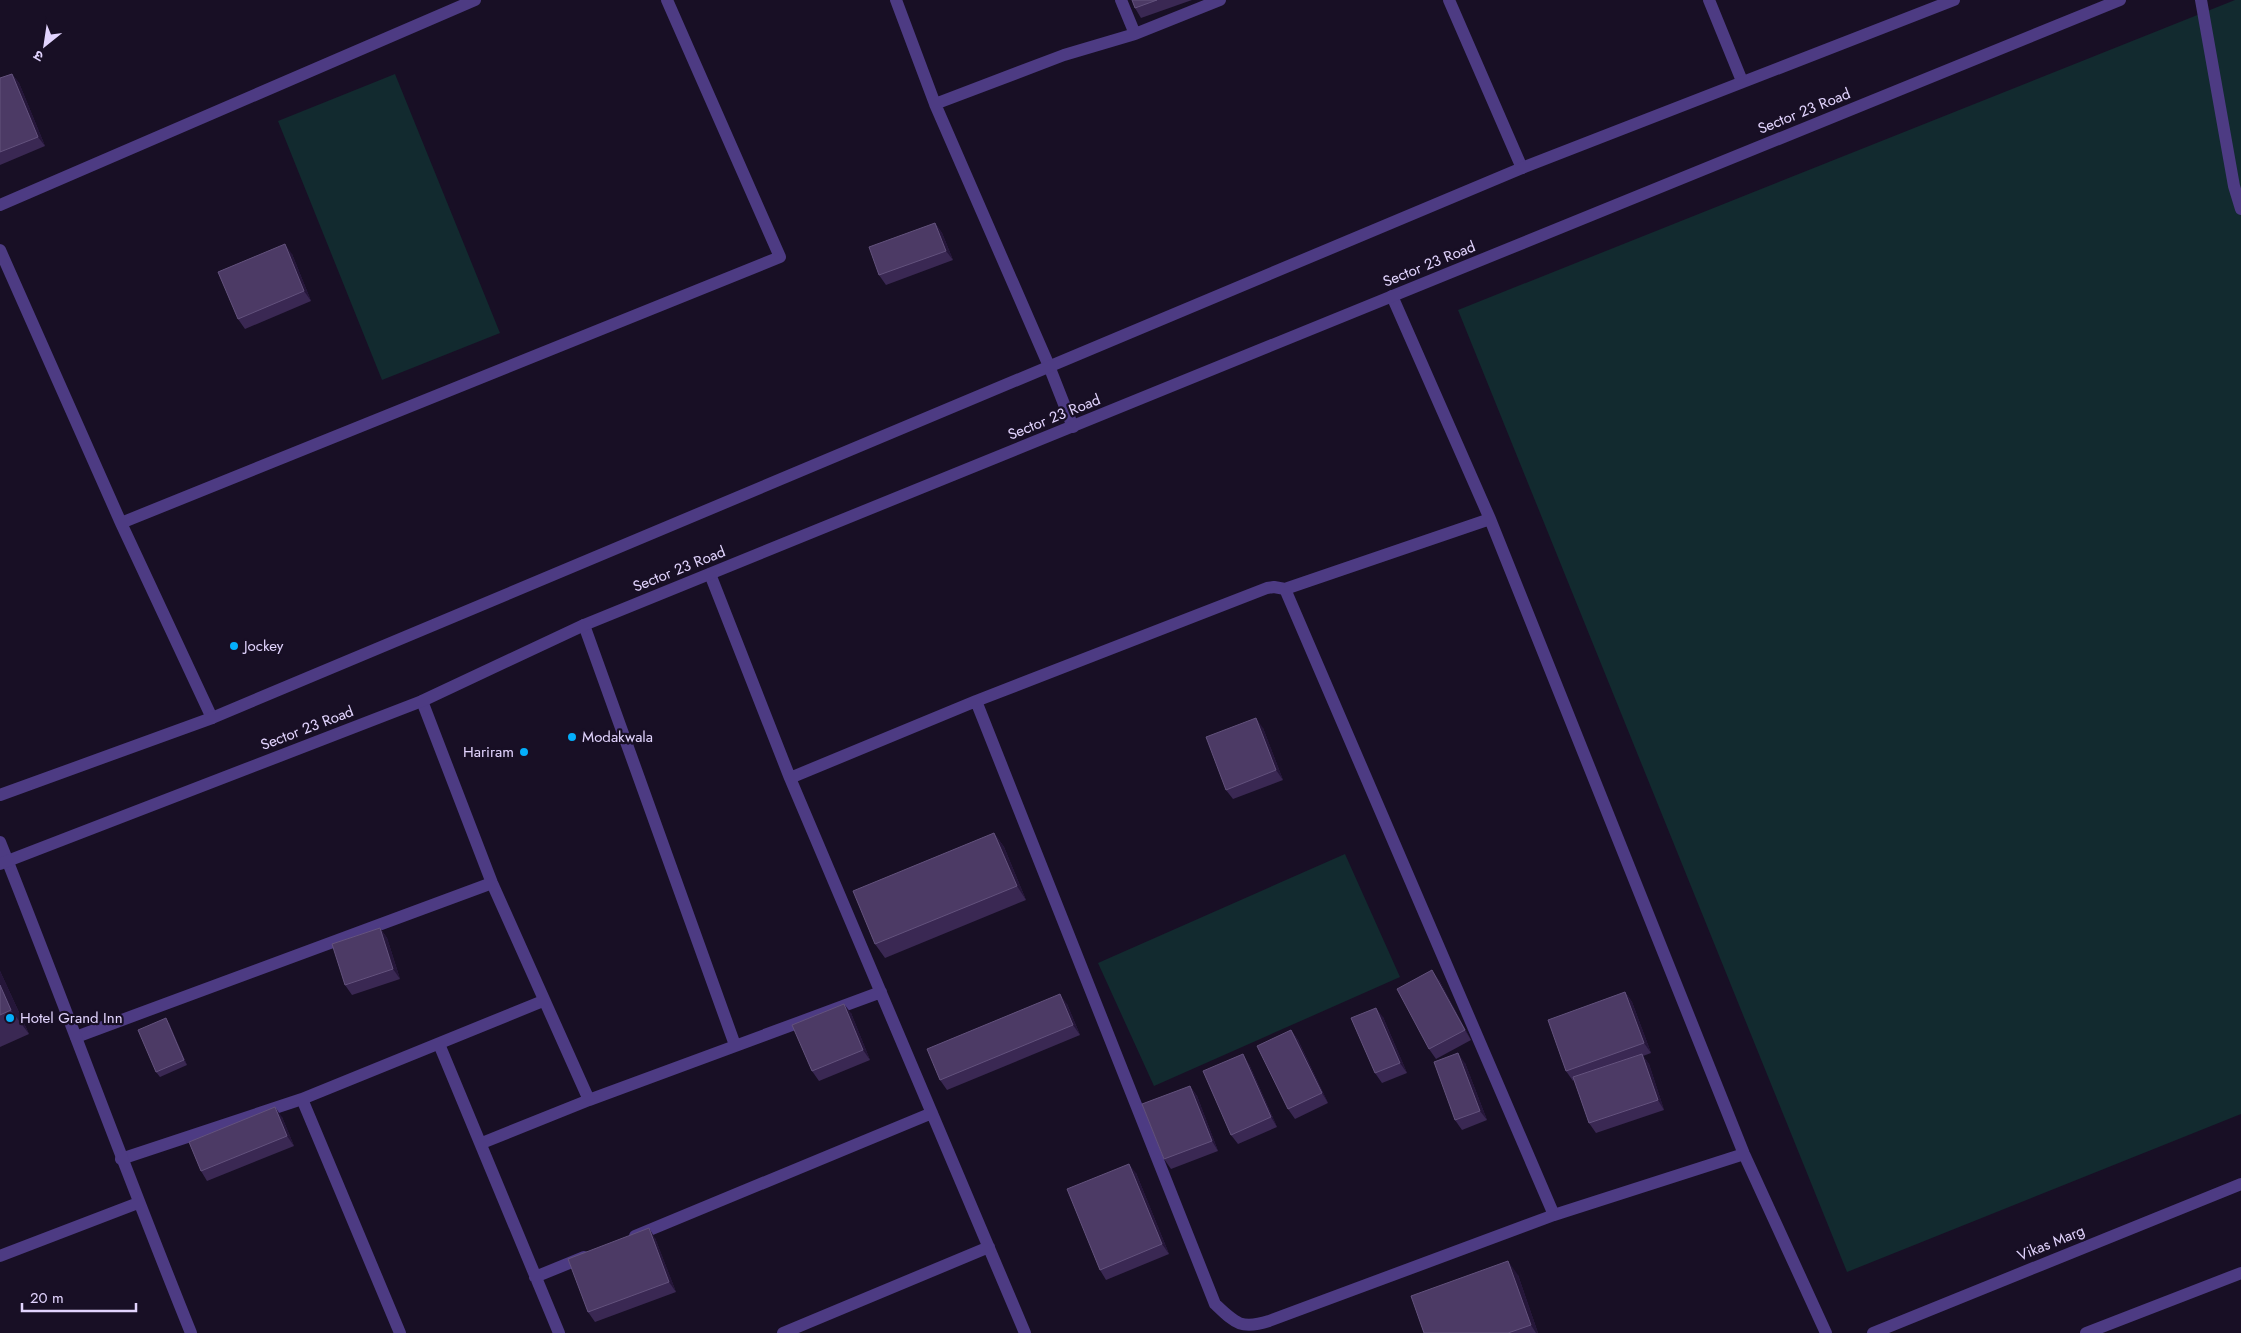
<svg xmlns="http://www.w3.org/2000/svg" width="2241" height="1333" font-family="Jost,'Noto Sans Devanagari',sans-serif">
  <rect width="100%" height="100%" fill="#180f25"/>
  <path fill="#122a2f" d="M2235 0H2241V1114L1847 1272 1458 310Z
    M395 74 500 333 382 380 278 121Z
    M1345 854 1400 977 1154 1086 1098 963Z"/>
  <g fill="none" stroke-linecap="round" stroke-linejoin="round">
    <path stroke="#4d3b83" stroke-width="12" d="M2201 0 2234 186 2241 209
      M1392 296 1490 519 1744 1154 1826 1333
      M710 574 790 778 1025 1333
      M1285 589 1554 1215
      M584 625 735 1045
      M422 701 492 883 589 1100
      M976 701 1215 1304C1235 1323 1241 1330 1269 1321L1554 1215 1744 1154
      M790 778 976 701 1267 588 1274 587 1285 589 1490 519
      M76 1037 492 883
      M439 1044 559 1333
      M302 1099 400 1333
      M482 1143 589 1100 881 992
      M121 1159 302 1099 543 1001
      M635 1236 932 1113
      M535 1277 584 1257
      M783 1333 989 1247"/>
    <path stroke="#4d3b83" stroke-width="12" d="M896 0 935 104 1049 366 1073 427
      M1121 0 1135 34
      M1449 0 1522 168
      M1709 0 1742 81
      M935 104 1064 55 1135 34 1220 0
      M0 205 475 0
      M0 250 121 523 212 718
      M121 523 780 257 667 0
      M0 842C65 1005 125 1170 191 1333
      M0 1256 138 1203"/>
    <path stroke="#4d3b83" stroke-width="12" d="M0 795 212 718 1522 168 1954 0
      M0 864 422 701 584 625 2120 0
      M1873 1333 2241 1184
      M2086 1333 2241 1273"/>
  </g>
  <path fill="#3a2853" d="M1132 0H1192L1141 18 1135 8Z
    M12 74 19 83 45 146 0 165V78Z
    M935 223 942 233 953 260 886 285 879 275Z
    M292 254 311 301 245 329 238 319Z
    M1263 728 1283 780 1233 799 1226 790Z
    M994 833 1004 847 1026 900 885 958 875 944Z
    M380 928 387 938 400 979 352 995 345 985Z
    M0 971 29 1034 0 1047Z
    M1439 980 1471 1040 1436 1059 1429 1049Z
    M1625 992 1632 1002 1651 1053 1643 1056 1649 1064 1664 1110 1596 1133 1589 1123 1574 1080 1573 1081 1566 1071Z
    M1067 1004 1080 1035 947 1090 940 1080Z
    M851 1013 870 1060 819 1081 812 1071Z
    M1383 1017 1407 1073 1382 1083 1375 1073Z
    M169 1023 187 1065 160 1077 156 1072Z
    M1291 1030 1298 1040 1328 1103 1295 1119 1288 1109Z
    M1465 1063 1487 1120 1462 1130 1455 1120Z
    M1249 1064 1277 1127 1238 1144 1231 1135Z
    M1190 1086 1197 1096 1218 1151 1171 1169 1164 1159Z
    M282 1117 294 1146 207 1181 201 1171Z
    M1136 1173 1169 1254 1106 1280 1100 1270Z
    M655 1238 676 1292 595 1322 588 1312Z
    M1518 1275 1538 1333H1424Z"/>
  <path fill="#251639" d="M12 74 19 83 45 146 38 137Z
    M935 223 942 233 953 260 946 251Z
    M285 244 292 254 311 301 304 291Z
    M1256 718 1263 728 1283 780 1276 770Z
    M994 833 1004 847 1026 900 1017 886Z
    M380 928 387 938 400 979 393 969Z
    M1432 970 1439 980 1471 1040 1465 1030Z
    M0 971 29 1034 11 1010 0 985Z
    M1625 992 1632 1002 1651 1053 1644 1043Z
    M1060 994 1067 1004 1080 1035 1073 1025Z
    M844 1004 851 1013 870 1060 863 1050Z
    M1376 1008 1383 1017 1407 1073 1400 1063Z
    M166 1018 169 1023 187 1065 184 1060Z
    M1291 1030 1298 1040 1328 1103 1322 1093Z
    M1458 1053 1465 1063 1487 1120 1480 1111Z
    M1243 1054 1249 1064 1277 1127 1271 1117Z
    M1642 1054 1649 1064 1664 1110 1658 1100Z
    M1190 1086 1197 1096 1218 1151 1212 1141Z
    M275 1107 282 1117 294 1146 287 1136Z
    M1129 1164 1136 1173 1169 1254 1162 1244Z
    M649 1228 655 1238 676 1292 669 1282Z
    M1508 1261 1518 1275 1538 1333H1536L1531 1325Z"/>
  <path fill="#4c3a65" stroke="#63527d" d="M1132 0H1157L1135 8Z
    M12 74 38 137 0 152V78Z
    M935 223 946 251 879 275 869 247Z
    M285 244 304 291 238 319 218 272Z
    M1256 718 1276 770 1226 790 1206 737Z
    M994 833 1017 886 875 944 853 891Z
    M380 928 393 969 345 985 332 944Z
    M1432 970 1465 1030 1429 1049 1397 989Z
    M0 985 11 1010 0 1015Z
    M1625 992 1644 1043 1566 1071 1548 1020Z
    M1060 994 1073 1025 940 1080 927 1049Z
    M844 1004 863 1050 812 1071 792 1025Z
    M1376 1008 1400 1063 1375 1073 1351 1018Z
    M166 1018 184 1060 156 1072 138 1030Z
    M1291 1030 1322 1093 1288 1109 1257 1046Z
    M1458 1053 1480 1111 1455 1120 1434 1062Z
    M1243 1054 1271 1117 1231 1135 1203 1071Z
    M1642 1054 1658 1100 1589 1123 1573 1077Z
    M1190 1086 1212 1141 1164 1159 1142 1104Z
    M275 1107 287 1136 201 1171 189 1142Z
    M1129 1164 1162 1244 1100 1270 1067 1189Z
    M649 1228 669 1282 588 1312 568 1259Z
    M1508 1261 1531 1325 1508 1333H1424L1411 1296Z"/>
  <g fill="#04aefa" stroke="#180f25" stroke-width="2">
    <circle cx="234" cy="646" r="5"/>
    <circle cx="572" cy="737" r="5"/>
    <circle cx="524" cy="752" r="5"/>
    <circle cx="10" cy="1018" r="5"/>
  </g>
  <g text-anchor="middle" dominant-baseline="central" stroke-width="4.5" stroke-linejoin="round" paint-order="stroke">
    <g font-size="15" fill="#e2d4fe" stroke="#180f25">
      <text transform="translate(1804 111) rotate(-22)">Sector 23 Road</text>
      <text transform="translate(1429 264) rotate(-22)">Sector 23 Road</text>
      <text transform="translate(1054 417) rotate(-22)">Sector 23 Road</text>
      <text transform="translate(679 569) rotate(-22)">Sector 23 Road</text>
      <text transform="translate(307 728) rotate(-21)">Sector 23 Road</text>
      <text transform="translate(2051 1243) rotate(-22)">Vikas Marg</text>
    </g>
    <g font-size="15" fill="#e2d4fe" stroke="#180f25" text-anchor="start">
      <text x="244" y="646">Jockey</text>
      <text x="582" y="737">Modakwala</text>
      <text x="514" y="752" text-anchor="end">Hariram</text>
      <text x="20" y="1018">Hotel Grand Inn</text>
    </g>
  </g>
  <g transform="translate(45 45) rotate(210)" stroke="#180f25" stroke-width="4" paint-order="stroke">
  <path d="M0-4L9 19L0 12L-9 19Z" fill="#e2d4fe"/>
  <text y="-8" font-size="14" font-weight="bold" text-anchor="middle" fill="#e2d4fe">उ</text>
  </g>
  <path d="M22 1303v8h114v-8" fill="none" stroke="#e2d4fe" stroke-width="2.5"/>
  <text x="30" y="1303" font-size="15" fill="#e2d4fe" stroke="#180f25" stroke-width="4" paint-order="stroke">20 m</text>
</svg>
